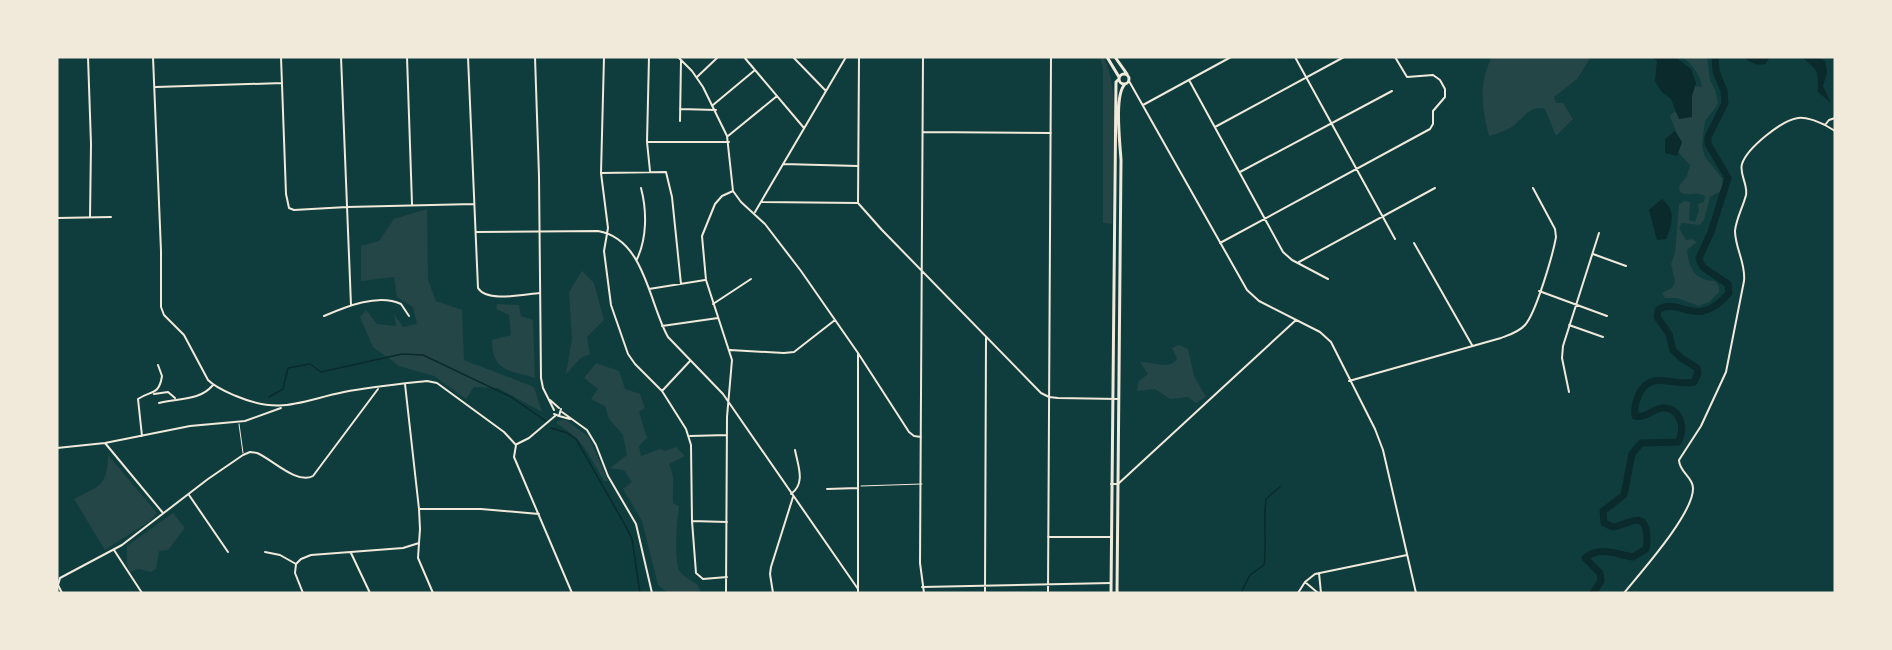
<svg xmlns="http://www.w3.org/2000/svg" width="1892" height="650" font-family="'Golos Text',sans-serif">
  <rect width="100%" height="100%" fill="#0f3d3e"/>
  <path fill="#244646" d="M1100 57H1103C1119 82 1113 142 1113 172 1112 190 1113 207 1112 224L1103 223V68Z
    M1492 57H1591L1577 79 1554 97 1556 103H1563L1573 119 1556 136 1545 109C1530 104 1523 119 1512 127 1505 131 1497 134 1489 136 1482 109 1478 82 1492 57Z
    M1682 57H1707L1710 80 1715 90 1718 102 1716 107 1705 121 1702 146 1705 157 1722 178 1723 190 1710 197 1704 220 1700 225 1682 223 1679 228 1686 240 1692 239 1697 242 1687 250C1689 268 1695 281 1715 281L1719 286V292L1709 302 1699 306 1677 298H1665L1662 293 1672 288 1675 282 1671 264 1675 253 1679 205 1684 201 1690 202 1689 220 1695 222 1699 211 1698 204 1704 202 1705 196C1697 191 1688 197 1680 192L1679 186 1687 176 1690 165 1678 152 1677 134 1670 116 1674 112 1678 114 1690 88 1695 86 1702 87C1701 75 1691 63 1682 57Z
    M427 209 428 280 436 301 462 310 464 360 534 387 542 412 498 388 474 387 466 399 434 376 399 366 373 347 360 317 366 310 377 324 396 326 394 314 403 327 417 324 413 307 397 297 394 277 361 281V246L379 241 394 219Z
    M582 271 594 283 604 320 587 337 590 354 581 358 566 374 572 339 569 292Z
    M497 304 519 305 521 316 533 320 535 378C510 370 492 372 492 340L511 335 509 315 496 309Z
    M1179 345 1188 349 1194 376 1206 397 1196 403 1188 397 1170 399 1155 389 1137 391 1139 381 1148 374 1140 362C1153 361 1169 371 1177 359L1172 348Z
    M596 363 619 371 625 389 640 394 645 408 639 412 647 438 639 446 641 456 660 449 665 451 676 447 685 456 669 464C676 479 672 487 673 503L679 506C677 519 674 558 679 570 683 577 692 581 698 585L701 593H668L658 585 642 521 623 489 632 482 624 470 610 468 627 455 623 435 609 419 605 406 591 399 598 389 584 378Z
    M562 420H566L589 437 608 481H604C589 456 584 439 557 424V421Z
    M108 455 157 513 150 521 105 550 74 499C100 485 107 487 108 455Z
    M173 513 185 528 168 550 159 551 156 569 151 572 138 569 130 572 127 565V546Z"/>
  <path fill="#0a2a2b" d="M1652 57H1675L1691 69 1696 83 1692 96V117L1679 119 1671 99 1661 91 1655 81 1657 61Z
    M1802 57H1816L1825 61 1827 72 1823 86 1831 103 1818 92C1818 69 1819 72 1802 57Z
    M1675 131 1682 142 1677 156 1665 153V139Z
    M1662 199C1677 211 1672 224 1666 239L1657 240 1649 210Z"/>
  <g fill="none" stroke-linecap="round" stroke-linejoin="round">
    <path stroke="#0a2a2b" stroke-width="1.5" d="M269 397 283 389 288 368 310 364 321 372 402 354 423 355 511 397 546 421
      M551 428 567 433 576 439 625 525 632 539 640 593
      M1241 593 1250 575 1264 565C1267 543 1263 521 1266 499L1280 487"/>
    <path stroke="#0a2a2b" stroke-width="7" d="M1749 57 1757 61H1763L1766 57
      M1593 593 1601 581 1600 573 1585 558C1599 546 1616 554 1633 557L1646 549C1648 542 1647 537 1646 529 1642 511 1625 526 1613 527L1604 523 1603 511 1624 495 1632 454 1641 443 1678 442C1685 430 1682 411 1666 408 1655 406 1647 419 1635 416 1634 407 1636 400 1640 392 1653 370 1674 387 1694 382L1698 373 1697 368 1681 358 1673 350 1669 334 1657 317 1658 310C1679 295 1696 332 1729 293L1728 284 1704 268 1701 264 1699 258 1711 232 1728 178 1708 144V137L1725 103 1724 91 1716 71 1715 57"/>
    <path stroke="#f1e9da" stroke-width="1" d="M239 424 243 453
      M861 486 922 484"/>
    <path stroke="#f1e9da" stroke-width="2" d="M88 57 91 144 90 217
      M153 57 161 251V307L164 315 184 335 208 380C216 388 227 392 236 396 281 415 300 401 344 392 370 387 400 384 427 381L437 383 504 432 516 445 514 457 572 593
      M281 57 286 194 289 208 294 210 347 207 474 204
      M341 57 351 305
      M407 57 412 204
      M468 57 478 288C487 303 525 294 540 293
      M604 57 601 173 608 228 604 251 611 305 628 354 635 364 662 391 686 429 691 445 692 521 696 573 703 579 727 577
      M649 57 647 142 650 171
      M678 57 692 71 703 87 727 136 733 191 741 202 765 224 801 271 858 353 909 432 914 436 921 437
      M744 57 804 128
      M793 57 826 91
      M859 57 858 203 882 230 1041 393 1049 397 1058 398 1118 399
      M923 57 920 563 924 593
      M1295 57 1395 239
      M697 77 718 57
      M1189 80 1283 252 1292 260 1328 279
      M1129 81 1247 290 1259 301 1320 332 1331 342 1375 429 1383 450 1416 593
      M156 87 282 83
      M713 105 755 70
      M1143 105 1231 57
      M680 109 716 110
      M1835 118 1829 120 1825 125 1835 131
      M680 121 681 60
      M1215 127 1344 57
      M923 132 1051 133
      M728 136 777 96
      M647 142H729
      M783 164 858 166
      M1240 172 1392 91
      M601 173 666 172 672 197 681 284
      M762 202 858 203
      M755 212 846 57
      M57 218 111 217
      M476 232 598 231C645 239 649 304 668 337L723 394 858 589
      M1220 243 1430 129 1433 124V111L1445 97V89L1440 80 1433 75 1407 77 1395 57
      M1414 243 1472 345
      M1593 254 1626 266
      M637 259C647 238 647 211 641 188
      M1299 262 1435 188
      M649 289 705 280
      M1539 291 1607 316
      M713 304 751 279
      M324 316C345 307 378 293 401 304L409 316
      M1569 325 1603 337
      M662 326 718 318
      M730 350 784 353 794 352 835 320
      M1349 381 1501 338C1509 335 1519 332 1525 325 1536 313 1553 254 1556 237L1555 229 1533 188
      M662 391 690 361
      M1569 392 1562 358 1563 346 1599 233
      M154 394 168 392 175 398
      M159 403C178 398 200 401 213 385
      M142 436 138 399C151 390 159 396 162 376L158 365
      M690 436 727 435
      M105 443 163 513
      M517 444 529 438 555 416
      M57 448 105 443 190 426 245 421 281 408
      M1111 484H1118L1296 320
      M827 489 858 488
      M791 494C806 483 798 466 795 450
      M189 495 228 552
      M419 509H481L539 514
      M692 521 727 522
      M1048 537H1111
      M419 543 418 558 433 593
      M114 550 142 593
      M265 552 280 555 296 564
      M351 553 370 593
      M296 564 301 559 311 555 403 548 419 543 420 529 419 509 405 384
      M296 564 295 573 303 593
      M1319 573 1321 593
      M1305 582 1318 593
      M922 587 1111 583
      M62 593 58 585 60 578 122 545 208 479 243 455 250 452 257 453C272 459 297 485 313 476L378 389
      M726 593 727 417 732 360 706 280 702 236 715 204 722 196 733 191
      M773 593 770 574 771 567 793 497
      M858 593V353
      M985 593 986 338
      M1048 593 1051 57
      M1298 593 1305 582 1315 574 1407 555
      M1624 593C1641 572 1694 513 1693 488 1693 477 1679 472 1679 460L1701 426 1726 372 1744 281C1746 263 1735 248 1735 231 1736 219 1743 207 1746 195 1748 184 1739 174 1742 164 1747 148 1782 120 1798 118 1807 117 1816 121 1825 125"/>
    <path stroke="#f1e9da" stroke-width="2" d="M535 57 539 176 541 378 543 388 554 410
      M550 400 559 408
      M562 412 587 430 596 445 608 476 636 524 652 593
      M554 414 559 416 561 409
      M559 416 570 419"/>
    <path stroke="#f1e9da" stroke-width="3" d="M1107 57 1119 77
      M1115 57 1127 74
      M1119 79a5 5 0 1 1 10 0a5 5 0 1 1-10 0Z
      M1111 593 1116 82 1119 79
      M1117 593 1121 160C1120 143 1114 95 1125 84"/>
  </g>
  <rect width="1892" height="650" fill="none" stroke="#f1e9da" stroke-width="117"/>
</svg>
